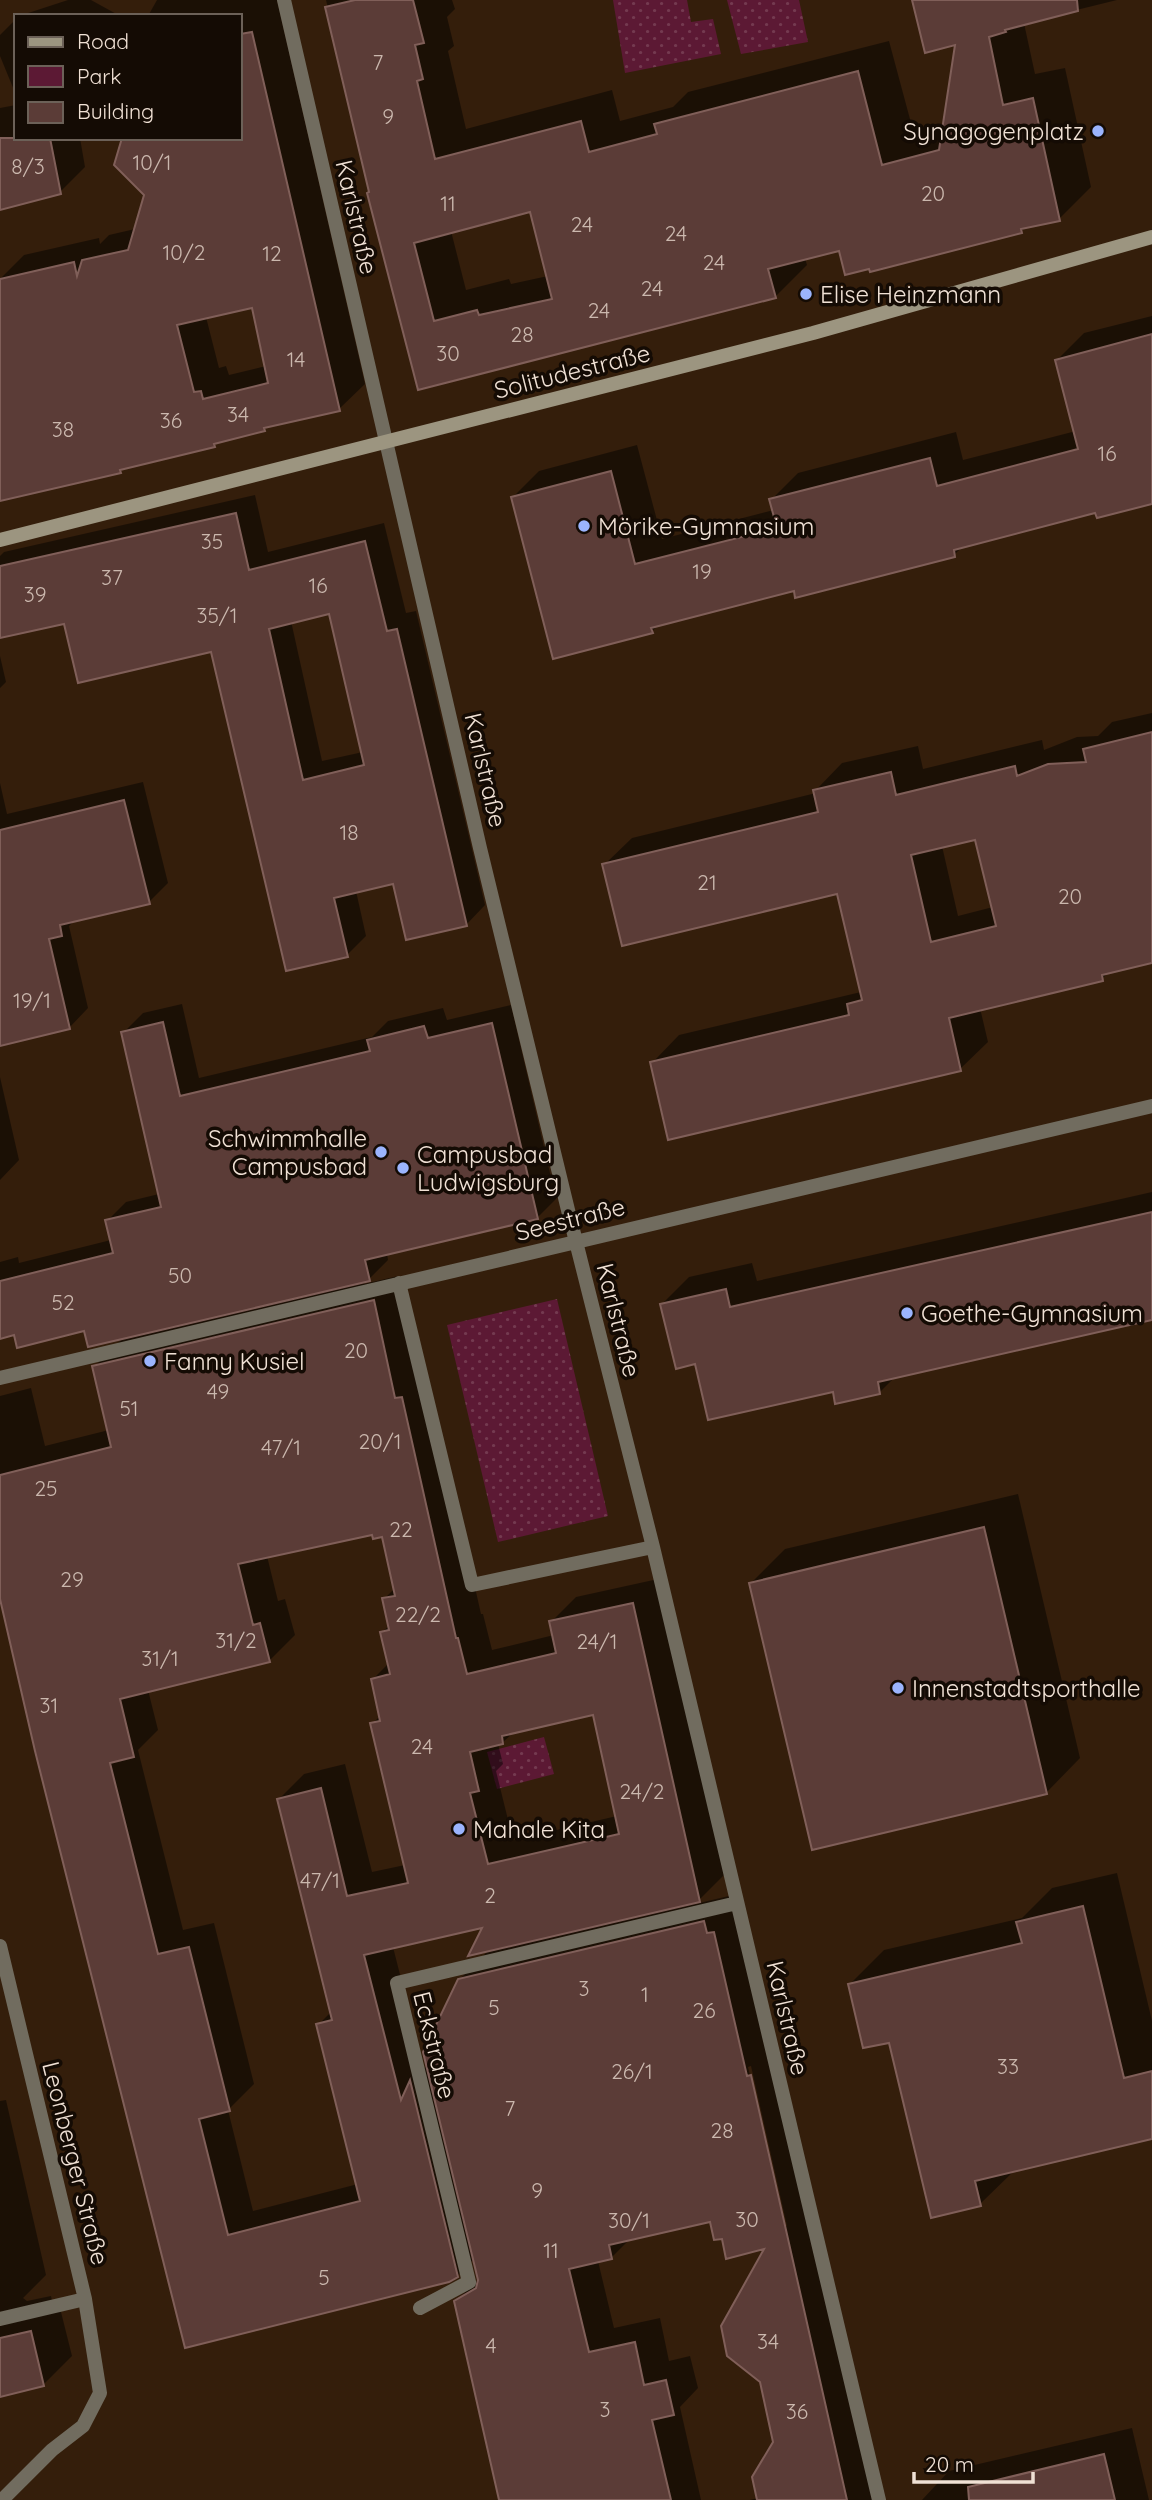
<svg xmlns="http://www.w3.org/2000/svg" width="1152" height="2500" font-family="Quicksand,sans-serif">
  <defs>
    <pattern id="green-dots" width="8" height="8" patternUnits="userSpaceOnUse" patternTransform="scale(1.75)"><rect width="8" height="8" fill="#5c1934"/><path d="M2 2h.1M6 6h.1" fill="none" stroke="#743a50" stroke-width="1.8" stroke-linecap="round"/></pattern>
  </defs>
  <rect width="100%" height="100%" fill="#341e0b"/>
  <path fill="url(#green-dots)" d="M613 0H687L691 22 713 19 721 54 625 73Z
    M727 0H799L808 42 741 54Z
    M557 1299 608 1516 498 1542 447 1325Z
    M544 1737 554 1774 497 1789 487 1752Z"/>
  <path fill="#0007" fill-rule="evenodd" d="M68 0H91L120 16H19Z
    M157 0H277L365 384 339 409 268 425 264 430 218 442 214 445 124 468 120 471 0 500V279L24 255 99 238 100 244 109 235 135 229 240 138V16H148ZM253 306 266 366 229 375 226 366 219 368 206 317Z
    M326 0H452L455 9 447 17 454 46 448 51 466 129 612 90 620 121 673 107 688 92 889 41 914 134 944 126 957 43 914 0H1117L1028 22 1022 14 1035 74 1065 68 1091 187 1059 219 1026 226 1021 232 840 249 805 258 807 265 775 297 419 388ZM531 210 548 276 511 284 509 279 466 290 451 231Z
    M16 19V95L0 56V35Z
    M16 105V138H80L85 167 60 192 0 208V108Z
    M1152 316V502L1097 511 964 545 954 555 795 589 659 625 652 631 513 497 539 471 637 445 662 539 774 510 771 500 798 473 956 432 963 460 1076 431 1057 360 1084 333Z
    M255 495 268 552 384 523 406 613 416 611 485 905 466 925 394 882 356 891 366 936 347 955 212 650 65 622 0 637V556L4 552ZM330 612 363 752 322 761 291 621Z
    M0 656 6 682 0 688Z
    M1152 713V961L1110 971 1102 979 980 1008 988 1042 960 1069 652 1063 679 1035 861 992 839 892 604 865 632 838 816 793 815 791 842 763 918 746 923 769 1042 740 1044 750 1077 737 1098 736 1112 722ZM976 837 993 907 958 916 942 846Z
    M143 782 168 883 149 902 76 919 69 926 88 1008 69 1028 0 1044V783L7 814Z
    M182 1004 199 1078 372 1037 388 1021 443 1008 447 1020 511 1005 556 1199 537 1218 387 1253 388 1260 364 1284 398 1276 419 1374 427 1373 481 1614H483L492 1650 554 1635 551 1622 576 1597 658 1579 724 1875 695 1904 729 1896 877 2500H750L758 2498 775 2442 768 2246 723 2236 711 2220 631 2238 611 2258 598 2261 614 2328 660 2318 669 2361 690 2356 698 2388 680 2407 701 2500H501L456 2301 480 2278 475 2258 457 2276 186 2346 0 1596V1396L31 1388 45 1446 109 1430 94 1367 124 1337 86 1329 15 1333 0 1337V1262L18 1257 19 1263 111 1240 107 1221 126 1202 159 1194 123 1033 143 1013ZM374 1533 383 1535 395 1588 384 1599 390 1625 382 1632 389 1663 372 1680 381 1715 372 1724 405 1865 372 1872 345 1764 304 1774 279 1799 331 2012 318 2025 358 2184 253 2211 228 2110 254 2084 214 1923 183 1930 138 1750 158 1730 148 1690 270 1660 295 1635 285 1599 278 1601 267 1556ZM594 1713 617 1816 513 1840 496 1771 503 1764 498 1744 502 1743 514 1732ZM485 1925 489 1950 459 1980 428 2064 424 2069 393 1947ZM751 2066 787 2226H784L748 2067Z
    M0 1077 19 1160 0 1180Z
    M1152 1192V1318L896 1376 880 1392 834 1390 696 1362 662 1304 689 1277 752 1263 757 1281Z
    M1018 1494 1080 1758 1046 1793 751 1583 785 1549Z
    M1117 1873 1152 2021V2138L1015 2170 980 2204 891 2040 850 1984 884 1950 1022 1918 1052 1888Z
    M6 2100 46 2275 23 2298 27 2301 51 2296 53 2305 59 2304 72 2356 43 2385 0 2395V2101Z
    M1132 2428 1149 2500H922L949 2471Z"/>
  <path fill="#5b3c37" stroke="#805f59" stroke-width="2" fill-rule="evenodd" d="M355 0H413L424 43 415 45 423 79 417 81 435 159 581 121 589 152 657 134 654 124 858 71 882 165 939 150 955 45 925 53 912 0H1077L1078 11 1005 30 1006 32 989 37 1003 105 1033 98 1060 221 1021 229 1022 233 870 272 869 269 845 275 839 251 768 269 776 298 418 390 367 193 369 192 325 7ZM530 212 552 299 479 315 477 310 434 321 414 243Z
    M252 32 340 411 264 428 265 431 214 444 215 447 120 470 121 473 0 501V279L74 262 77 276 82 260 128 250 144 195 114 165 122 138H240V34ZM252 308 268 383 203 399 201 391 194 392 177 325Z
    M0 138H50L61 194 0 210Z
    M1152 334V504L1097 518 1095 513 954 550 955 557 795 598 794 591 651 628 653 633 553 659 511 497 611 471 635 564 777 528 769 499 930 458 937 486 1078 449 1055 360Z
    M236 513 249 570 365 541 387 631 397 629 467 926 406 940 393 884 334 898 348 957 286 971 211 652 78 683 64 624 0 638V566ZM329 614 364 765 303 780 269 629Z
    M1152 732V963L1102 975 1103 981 949 1018 961 1071 668 1140 650 1062 849 1015 847 1004 862 1000 837 894 622 946 602 864 818 812 813 790 891 772 896 795 1015 766 1017 776 1048 764 1086 762 1083 749ZM975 840 996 926 931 942 911 855Z
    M124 800 150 904 60 925 62 936 49 939 70 1029 0 1046V830Z
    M163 1022 180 1096 370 1051 367 1040 424 1026 428 1038 492 1023 538 1219 365 1260 370 1281 88 1347 84 1331 17 1348 14 1335 0 1339V1281L113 1253 105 1220 161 1207 121 1032Z
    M1152 1212V1320L878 1382 880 1394 835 1404 833 1392 708 1420 695 1364 676 1369 660 1304 726 1289 730 1307Z
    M374 1300 395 1398 402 1397 456 1638H458L467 1674 556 1653 549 1621 633 1603 700 1902 468 1956 482 1928 364 1955 401 2100 410 2080 458 2277 449 2282 185 2348 35 1751 0 1599V1475L111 1447 92 1366ZM372 1535 373 1539 382 1537 395 1596 382 1598 389 1630 380 1632 390 1674 371 1679 380 1721 370 1723 408 1883 347 1896 321 1788 277 1799 332 2020 316 2024 360 2201 228 2235 199 2119 230 2111 189 1947 158 1954 110 1763 134 1757 120 1699 270 1662 260 1623 253 1625 238 1564ZM593 1715 619 1834 488 1864 470 1793 479 1791 470 1752 503 1744 502 1736Z
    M984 1527 1047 1794 812 1850 749 1583Z
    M1083 1906 1124 2078 1152 2071V2139L975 2181 981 2206 931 2218 889 2043 863 2048 848 1984 1022 1943 1016 1922Z
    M704 1921 707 1933 714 1932 747 2076 751 2075 847 2500H757L752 2477 773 2442 760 2382 727 2356 721 2326 764 2249 726 2259 722 2239 714 2240 710 2222 609 2245 612 2259 569 2269 589 2352 635 2342 644 2385 666 2380 674 2415 652 2420 671 2500H499L454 2301 476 2288 478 2280 423 2052 458 1979Z
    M31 2331 44 2386 0 2397V2338Z
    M1104 2454 1115 2500H969L968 2487Z"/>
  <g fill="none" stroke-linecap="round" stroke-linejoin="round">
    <path stroke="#716c5f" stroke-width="14" d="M284 0 480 848 568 1210 653 1547 879 2500
      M399 1283 472 1585 653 1547
      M0 1378 1152 1106
      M0 1946 85 2299 100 2393 83 2426 52 2450 2 2500
      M420 2308 469 2282 397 1983 737 1903
      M0 2319 85 2299"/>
    <path stroke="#9c9580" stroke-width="14" d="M0 540 813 333 1152 237"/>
  </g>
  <g fill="#9bb4fd" stroke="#140b04" stroke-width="2.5">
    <circle cx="1098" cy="131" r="7"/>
    <circle cx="806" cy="294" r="7"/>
    <circle cx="584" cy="526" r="7"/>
    <circle cx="381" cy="1152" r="7"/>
    <circle cx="403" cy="1168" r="7"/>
    <circle cx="907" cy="1313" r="7"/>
    <circle cx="150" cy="1361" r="7"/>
    <circle cx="898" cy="1688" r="7"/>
    <circle cx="459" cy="1829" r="7"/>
  </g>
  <g text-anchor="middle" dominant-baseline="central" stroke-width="7" stroke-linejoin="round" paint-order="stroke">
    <g font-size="21" fill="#cbb8ae">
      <text x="378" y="62">7</text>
      <text x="388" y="116">9</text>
      <text x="152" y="162">10/1</text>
      <text x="28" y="166">8/3</text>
      <text x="933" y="193">20</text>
      <text x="448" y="203">11</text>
      <text x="582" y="224">24</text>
      <text x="676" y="233">24</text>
      <text x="184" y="252">10/2</text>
      <text x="272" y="253">12</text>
      <text x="714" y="262">24</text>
      <text x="652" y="288">24</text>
      <text x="599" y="310">24</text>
      <text x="522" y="334">28</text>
      <text x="448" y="353">30</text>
      <text x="296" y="359">14</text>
      <text x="238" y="414">34</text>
      <text x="171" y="420">36</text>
      <text x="63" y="429">38</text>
      <text x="1107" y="453">16</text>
      <text x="212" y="541">35</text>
      <text x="702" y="571">19</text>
      <text x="112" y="577">37</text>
      <text x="318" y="585">16</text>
      <text x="35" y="594">39</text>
      <text x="217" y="615">35/1</text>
      <text x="349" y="832">18</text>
      <text x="707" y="882">21</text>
      <text x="1070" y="896">20</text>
      <text x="32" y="1000">19/1</text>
      <text x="180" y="1275">50</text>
      <text x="63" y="1302">52</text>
      <text x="356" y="1350">20</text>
      <text x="218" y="1391">49</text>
      <text x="129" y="1408">51</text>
      <text x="380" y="1441">20/1</text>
      <text x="281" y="1447">47/1</text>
      <text x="46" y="1488">25</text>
      <text x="401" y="1529">22</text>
      <text x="72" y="1579">29</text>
      <text x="418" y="1614">22/2</text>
      <text x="236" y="1640">31/2</text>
      <text x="597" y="1641">24/1</text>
      <text x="160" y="1658">31/1</text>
      <text x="49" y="1705">31</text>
      <text x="422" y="1746">24</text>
      <text x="642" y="1791">24/2</text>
      <text x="320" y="1880">47/1</text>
      <text x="490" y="1895">2</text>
      <text x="584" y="1988">3</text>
      <text x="645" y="1994">1</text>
      <text x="494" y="2007">5</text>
      <text x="704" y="2010">26</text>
      <text x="1008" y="2066">33</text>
      <text x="632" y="2071">26/1</text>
      <text x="510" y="2108">7</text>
      <text x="722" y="2130">28</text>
      <text x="537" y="2190">9</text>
      <text x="747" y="2219">30</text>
      <text x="629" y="2220">30/1</text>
      <text x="551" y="2250">11</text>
      <text x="324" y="2277">5</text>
      <text x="768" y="2341">34</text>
      <text x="491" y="2345">4</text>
      <text x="605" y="2409">3</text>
      <text x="797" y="2411">36</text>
    </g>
    <g font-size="24" fill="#f0e1d5" stroke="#140b04" text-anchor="start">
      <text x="1084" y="131" text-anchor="end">Synagogenplatz</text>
      <text x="820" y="294">Elise Heinzmann</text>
      <text x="598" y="526">Mörike-Gymnasium</text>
      <text x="367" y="1138" text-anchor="end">Schwimmhalle<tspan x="367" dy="28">Campusbad</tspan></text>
      <text x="417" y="1154">Campusbad<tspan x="417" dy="28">Ludwigsburg</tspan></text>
      <text x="921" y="1313">Goethe-Gymnasium</text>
      <text x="164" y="1361">Fanny Kusiel</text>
      <text x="912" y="1688">Innenstadtsporthalle</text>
      <text x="473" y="1829">Mahale Kita</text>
    </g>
    <g font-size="24" fill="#f0e1d5" stroke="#140b04">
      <text transform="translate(357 217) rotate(77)">Karlstraße</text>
      <text transform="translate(572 371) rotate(-14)">Solitudestraße</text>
      <text transform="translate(486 770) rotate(77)">Karlstraße</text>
      <text transform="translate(570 1219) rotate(-14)">Seestraße</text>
      <text transform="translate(619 1320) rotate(76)">Karlstraße</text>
      <text transform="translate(788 2018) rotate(77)">Karlstraße</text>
      <text transform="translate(435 2045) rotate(76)">Eckstraße</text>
      <text transform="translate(76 2163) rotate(76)">Leonberger Straße</text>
    </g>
  </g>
  <rect x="14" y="14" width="228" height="126" fill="#140b04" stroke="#6c6158" stroke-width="2"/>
  <rect x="28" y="37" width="35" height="10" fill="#9c9580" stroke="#6c6158" stroke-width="2"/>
  <text x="77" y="49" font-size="21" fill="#f0e1d5">Road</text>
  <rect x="28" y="66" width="35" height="21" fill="#5c1934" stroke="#6c6158" stroke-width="2"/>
  <text x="77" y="84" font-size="21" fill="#f0e1d5">Park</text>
  <rect x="28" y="102" width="35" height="21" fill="#5b3c37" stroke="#6c6158" stroke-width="2"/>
  <text x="77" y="119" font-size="21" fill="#f0e1d5">Building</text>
  <path d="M914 2472v10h119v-10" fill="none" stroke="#f0e1d5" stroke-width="3.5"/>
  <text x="925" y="2472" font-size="21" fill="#f0e1d5" stroke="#140b04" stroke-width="5" paint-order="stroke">20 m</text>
</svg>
